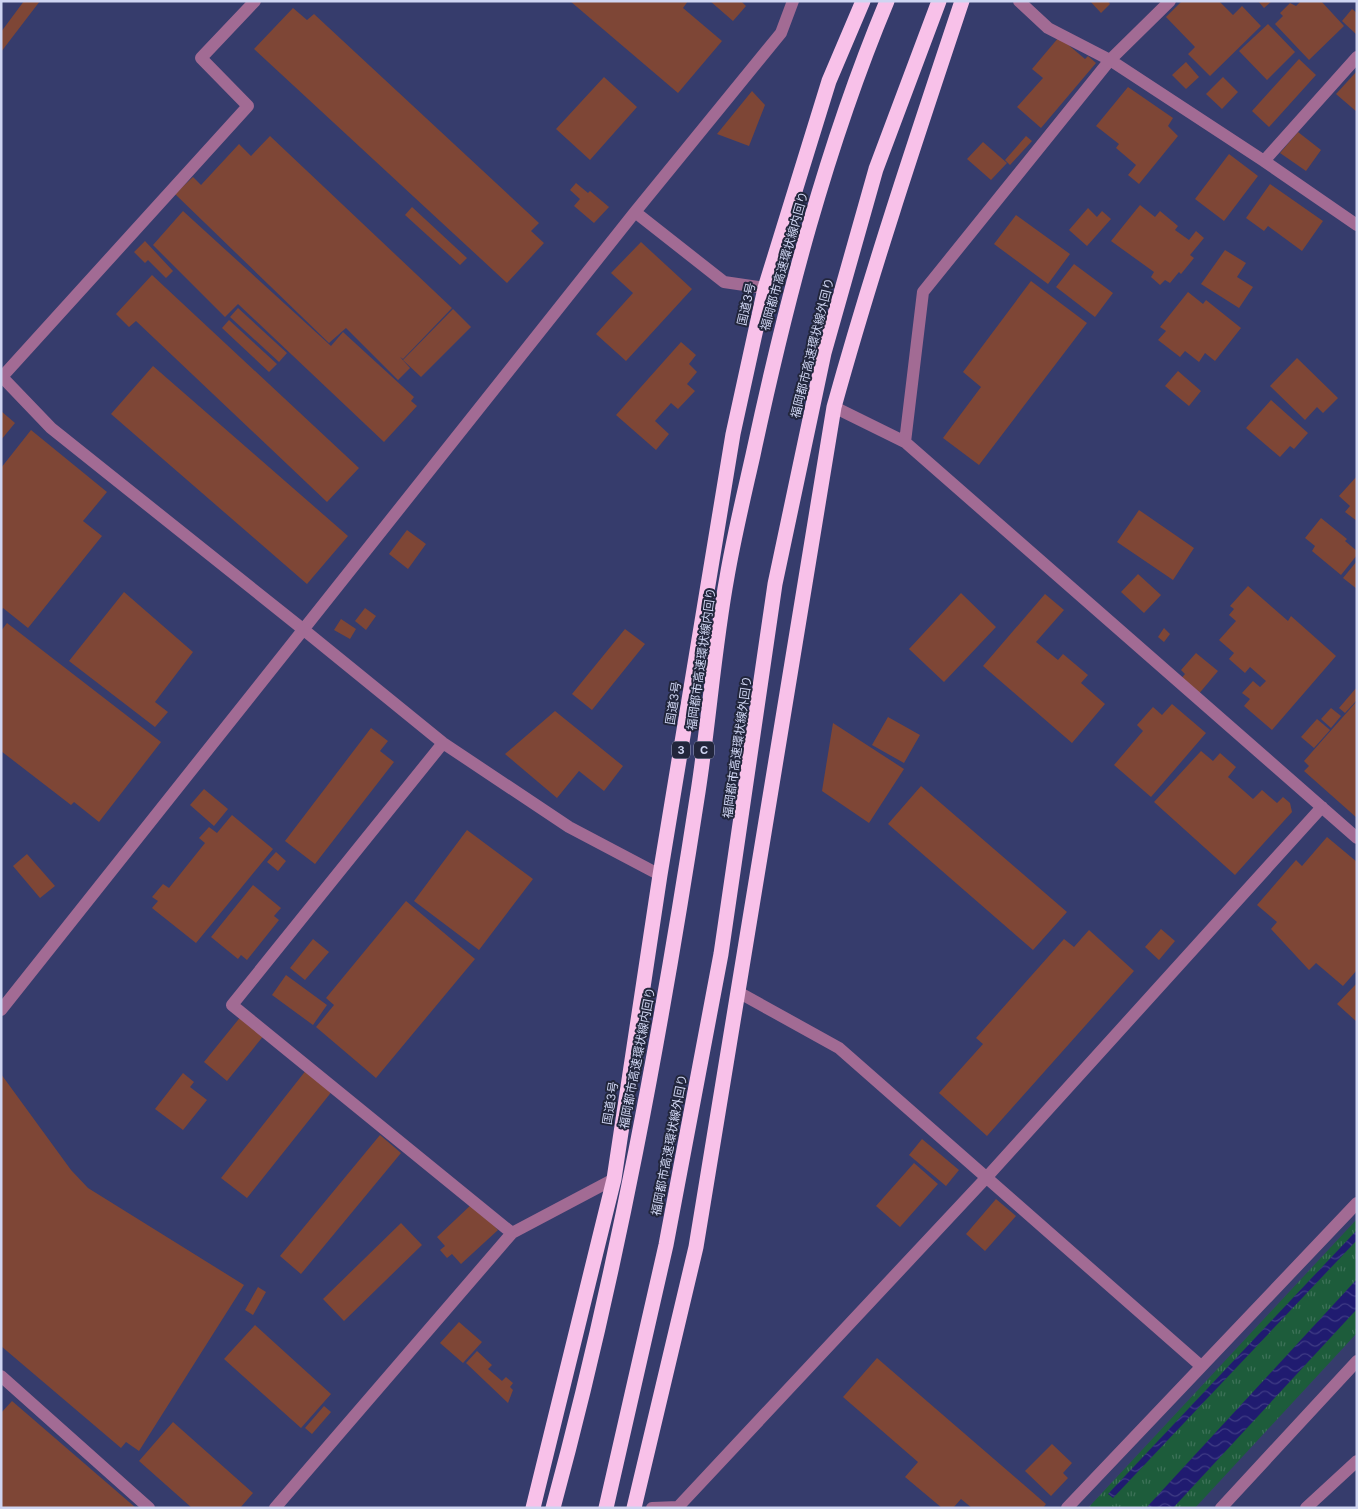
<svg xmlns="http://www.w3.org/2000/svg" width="1358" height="1509" font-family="Inter,'Noto Sans JP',sans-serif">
  <defs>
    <pattern id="grass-tufts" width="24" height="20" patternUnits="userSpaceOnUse" patternTransform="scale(1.25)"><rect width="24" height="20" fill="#1d5c3b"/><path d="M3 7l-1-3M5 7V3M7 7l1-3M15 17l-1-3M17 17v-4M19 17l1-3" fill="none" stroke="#3d7258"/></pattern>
    <pattern id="water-waves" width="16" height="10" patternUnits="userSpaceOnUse" patternTransform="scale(1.25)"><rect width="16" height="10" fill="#201b70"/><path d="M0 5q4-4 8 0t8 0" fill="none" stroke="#3f3b85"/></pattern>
  </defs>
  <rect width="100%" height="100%" fill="#363c6c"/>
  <path fill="url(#grass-tufts)" d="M1357 1219V1333L1195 1508H1088Z"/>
  <path fill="url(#water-waves)" d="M1357 1230V1240L1113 1498 1108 1494Z
    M1357 1279V1309L1173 1508H1146Z"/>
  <path fill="#7e4636" d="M24 1H40L1 52V32Z
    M570 1H688L683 8 722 41 678 93Z
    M710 1H741L746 6 733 21Z
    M1090 1H1108L1110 4 1101 13Z
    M1182 1H1219L1233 15 1242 6 1261 26 1210 76 1188 54 1195 47 1166 17Z
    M1258 1H1272L1264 8Z
    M1301 1H1321L1344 26 1309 60 1275 24 1283 16 1280 13 1290 3 1296 6Z
    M293 8 307 20 314 14 539 223 531 231 544 243 507 283 254 49Z
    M1352 9 1357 13V35L1342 21Z
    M1268 24 1295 52 1267 80 1239 51Z
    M1059 37 1085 59 1088 56 1096 63 1041 128 1017 107 1043 78 1032 69Z
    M1299 59 1316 75 1269 127 1252 111Z
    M1186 62 1199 77 1186 89 1172 75Z
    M1357 71V112L1336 94Z
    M604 77 637 107 590 160 556 129Z
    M1223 77 1238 92 1222 109 1206 94Z
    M1128 87 1173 118 1168 126 1178 136 1139 184 1128 175 1136 165 1116 148 1119 144 1096 126Z
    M752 91 765 105 749 146 717 134Z
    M1298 132 1321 150 1306 171 1280 153Z
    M270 136 452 308 403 359 400 357 410 368 398 380 346 328 329 343 175 194 193 177 201 185 239 144 251 156Z
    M1026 136 1032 141 1010 165 1005 160Z
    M983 142 1007 163 991 180 967 159Z
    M1229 154 1258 176 1224 221 1195 199Z
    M576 183 588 193 590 191 609 207 594 223 574 206 580 199 570 190Z
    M1270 184 1323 221 1302 251 1268 226 1264 231 1246 218Z
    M1140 205 1155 217 1160 211 1178 226 1175 230 1189 240 1196 231 1204 238 1190 255 1194 258 1181 274 1179 272 1170 283 1165 280 1160 285 1151 277 1154 272 1111 241Z
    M412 207 467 258 460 265 405 215Z
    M1088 208 1097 217 1102 211 1111 219 1087 246 1069 230Z
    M183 211 331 346 343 332 414 397 411 401 417 406 384 442 238 304 225 317 153 245Z
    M1016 215 1070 254 1048 284 994 244Z
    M145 241 173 271 166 278 148 260 145 263 134 252Z
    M641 242 692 289 626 361 596 334 633 293 611 273Z
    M1225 250 1246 263 1237 277 1253 287 1239 308 1201 284Z
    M1074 264 1113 293 1095 317 1056 287Z
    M152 275 359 468 327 502 136 321 129 327 116 314Z
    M1031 281 1087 323 979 465 943 438 981 387 963 372Z
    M1188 292 1203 304 1206 300 1241 328 1215 361 1205 353 1199 362 1185 351 1180 357 1158 340 1166 331 1160 327Z
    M238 308 287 353 279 362 230 317Z
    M453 309 471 327 421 377 403 360Z
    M229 320 277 364 269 372 222 328Z
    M681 342 696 355 689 364 697 372 687 384 695 391 678 409 671 403 655 421 669 434 656 450 616 415Z
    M1297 358 1338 398 1323 413 1317 407 1305 420 1270 386Z
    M153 366 348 536 307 584 111 414Z
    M1178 371 1201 391 1189 406 1165 386Z
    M1271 400 1308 433 1294 449 1290 446 1280 457 1246 428Z
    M1 411 15 423 1 440Z
    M31 430 107 492 83 521 102 536 28 628 3 608 1 611V468Z
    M1357 476V521L1345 512 1350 506 1339 496Z
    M1139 510 1194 548 1173 580 1117 542Z
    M1321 518 1347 539 1345 541 1357 551V555L1341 575 1312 551 1315 546 1305 538Z
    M407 530 426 544 408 569 389 554Z
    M1357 561V589L1343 578Z
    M1138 574 1161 595 1144 613 1121 592Z
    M1248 586 1288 621 1291 616 1336 656 1272 730 1244 706 1250 699 1242 693 1253 681 1260 687 1266 681 1250 667 1245 673 1229 659 1234 653 1219 640 1236 621 1229 615 1234 609 1230 606Z
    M124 592 193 652 155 702 168 712 155 727 69 661Z
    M961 593 996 627 944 682 909 649Z
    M1045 594 1064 610 1036 642 1058 660 1063 654 1088 675 1081 683 1105 704 1072 743 983 666Z
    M365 608 376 616 366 630 355 621Z
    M341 619 356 629 350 639 334 630Z
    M7 623 161 742 99 822 74 802 71 805 1 751V631Z
    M1164 628 1170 634 1164 642 1158 637Z
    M625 629 645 644 592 710 572 694Z
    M1196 653 1218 671 1197 696 1179 681 1185 674 1181 670Z
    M1357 687V700L1345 713 1339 708Z
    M1357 701V818L1304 771 1309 766 1304 761Z
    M1172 704 1206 733 1151 797 1114 765 1143 731 1137 725 1153 707 1162 715Z
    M1331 708 1341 716 1331 728 1321 719Z
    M555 711 623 766 604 791 579 771 557 798 505 754Z
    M888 717 920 735 904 763 872 745Z
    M1317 719 1330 730 1314 748 1301 737Z
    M833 723 904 769 869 823 822 791Z
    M371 728 388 741 380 751 394 762 315 864 285 841Z
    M1201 751 1213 761 1220 753 1236 767 1228 777 1253 799 1262 790 1277 803 1283 797 1290 803 1292 812 1235 875 1154 802Z
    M921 786 1067 912 1033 950 888 824Z
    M204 789 228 809 214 826 190 805Z
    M232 815 273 849 196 943 152 908 158 901 152 897 163 884 169 888 205 843 199 838 209 827 217 833Z
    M467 830 533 879 479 950 414 901Z
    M1327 837 1357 862V970L1343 986 1316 963 1309 970 1271 929 1277 922 1257 905 1296 860 1302 866Z
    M276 852 286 861 278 871 267 862Z
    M27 854 55 886 40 898 13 866Z
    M253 885 281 908 274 916 279 920 247 960 241 955 238 959 211 937Z
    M406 901 475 959 376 1078 316 1027 334 1005 326 998Z
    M1161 929 1175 941 1159 960 1145 947Z
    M1089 930 1134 971 987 1136 939 1093 983 1044 976 1038 1064 939 1074 947Z
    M313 939 329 952 305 980 290 968Z
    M286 975 327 1005 313 1025 272 995Z
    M1357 983V1022L1337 1004Z
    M242 1015 265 1034 227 1081 204 1062Z
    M307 1069 333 1090 247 1198 221 1178Z
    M183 1073 194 1082 190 1087 207 1100 183 1130 155 1109Z
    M1 1074 71 1170 88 1188 244 1285 139 1451 126 1442 121 1448 1 1346Z
    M380 1135 401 1153 301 1274 280 1256Z
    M922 1139 959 1170 946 1186 909 1155Z
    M914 1163 938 1184 900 1227 876 1206Z
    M996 1199 1016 1216 985 1251 966 1234Z
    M473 1203 498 1230 461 1264 452 1254 447 1258 440 1250 445 1246 437 1237Z
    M401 1223 422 1245 344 1321 323 1299Z
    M258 1287 266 1292 253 1315 245 1310Z
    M459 1322 482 1342 463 1363 440 1343Z
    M255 1325 331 1394 301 1428 224 1359Z
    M477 1351 492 1365 488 1369 502 1381 506 1377 513 1383 510 1387 513 1390 508 1403 466 1363Z
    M877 1358 1046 1504 1043 1508H972L961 1499 953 1508H942L905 1477 918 1462 843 1397Z
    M12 1401 136 1508H1V1413Z
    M324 1406 331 1412 312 1434 305 1428Z
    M173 1422 253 1493 240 1508H192L139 1461Z
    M1052 1444 1072 1463 1063 1473 1068 1478 1051 1496 1025 1471Z"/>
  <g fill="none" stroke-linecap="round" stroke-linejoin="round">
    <path stroke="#a26b94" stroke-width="12" d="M1019 1 1048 28 1110 60 1264 161 1357 225
      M1264 161 1357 57
      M635 212 724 282 765 288
      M1 376 51 428 304 630 443 743 569 827 660 875
      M1 378 248 106 201 58 255 1
      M834 407 905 442 1357 838
      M905 442 923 292 1110 60 1170 1
      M443 743 232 1005 512 1233
      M738 992 839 1048 1201 1366
      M1 1010 635 212 781 33 793 1
      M1 1376 149 1508
      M275 1508 512 1233 614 1179
      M652 1508 678 1507 986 1178 1322 807
      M1067 1508 1357 1203
      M1221 1508 1357 1361
      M1306 1508 1357 1461"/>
    <path stroke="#f8c1e9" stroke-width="15" d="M533 1508 614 1179 660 875 733 434 765 288 829 81 863 1
      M553 1508C617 1273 661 1032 698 792 709 721 714 648 727 577 734 536 744 495 753 455 786 301 826 147 887 1
      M606 1508 666 1245 721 954 775 584 824 353 876 169 939 1
      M634 1508 696 1247 834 407C872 270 917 136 962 1"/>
  </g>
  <g text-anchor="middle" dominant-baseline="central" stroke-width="4" stroke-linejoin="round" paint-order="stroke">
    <g fill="#22263c" stroke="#9ba0bb" stroke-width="1">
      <rect x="672" y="741.5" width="18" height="17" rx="4"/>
      <rect x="694" y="741.5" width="20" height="17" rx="4"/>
    </g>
    <g font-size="11" font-weight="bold" fill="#cfd5f2">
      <text x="681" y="750">3</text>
      <text x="704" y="750">C</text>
    </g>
    <g font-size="12" fill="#cfd5f2" stroke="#22263c">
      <text transform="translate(784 261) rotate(-74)">福岡都市高速環状線内回り</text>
      <text transform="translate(746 304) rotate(-77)">国道3号</text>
      <text transform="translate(812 348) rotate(-76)">福岡都市高速環状線外回り</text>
      <text transform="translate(701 659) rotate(-82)">福岡都市高速環状線内回り</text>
      <text transform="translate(673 703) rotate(-81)">国道3号</text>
      <text transform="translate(737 747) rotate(-82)">福岡都市高速環状線外回り</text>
      <text transform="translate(637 1058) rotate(-79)">福岡都市高速環状線内回り</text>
      <text transform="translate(610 1103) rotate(-81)">国道3号</text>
      <text transform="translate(669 1145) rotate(-79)">福岡都市高速環状線外回り</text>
    </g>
  </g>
  <rect width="1358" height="1509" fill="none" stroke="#cfd5f2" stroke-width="5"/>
</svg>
